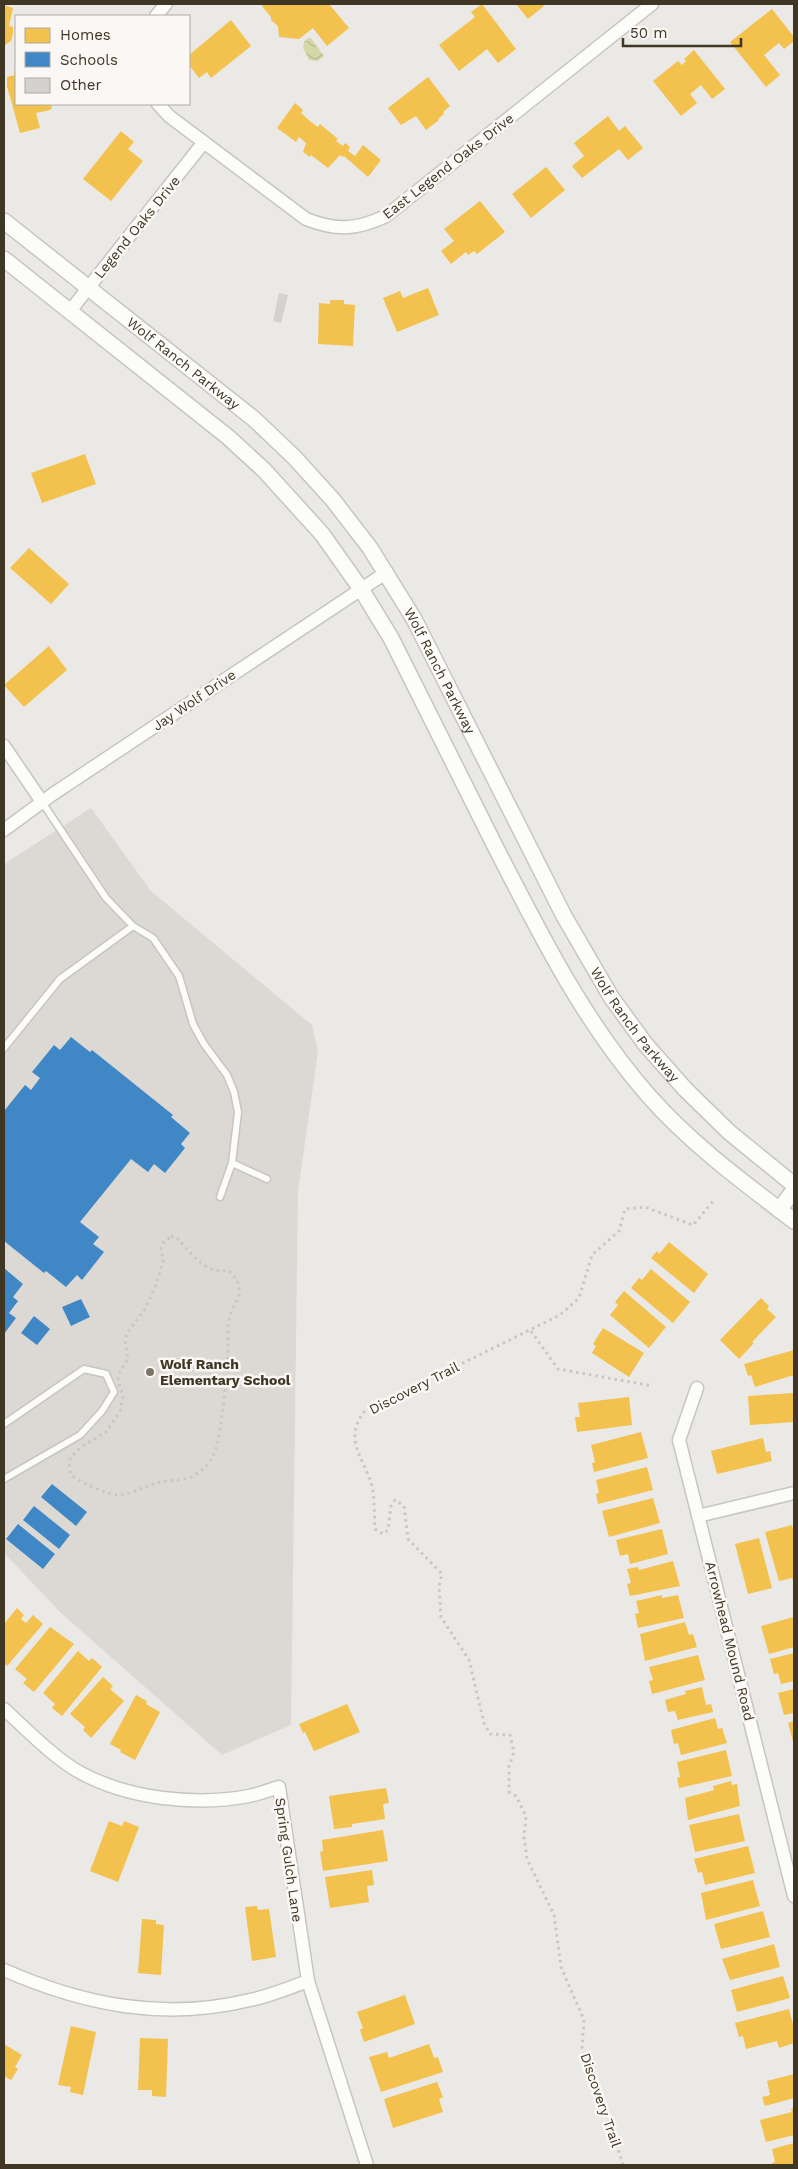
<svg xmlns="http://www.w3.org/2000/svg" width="798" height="2169" font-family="'Work Sans',sans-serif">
  <defs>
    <pattern id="water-waves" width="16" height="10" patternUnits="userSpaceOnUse" patternTransform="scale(1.25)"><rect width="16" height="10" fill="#d4d8a8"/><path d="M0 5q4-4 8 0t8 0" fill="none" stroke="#b7ba90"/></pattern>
  </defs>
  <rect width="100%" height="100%" fill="#ebe9e6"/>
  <path fill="#dcd9d5" d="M91 808 151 891 312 1025 318 1052 298 1191 291 1725 222 1755 61 1613 4 1553V864Z"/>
  <path fill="url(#water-waves)" d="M308 38H311L324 56 318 61 309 60 303 48 304 42Z"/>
  <path fill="#f2c14e" d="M264 4H329L349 28 327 46 313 28 299 39 279 37 278 26 271 20V17L262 6Z
    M482 4 516 49 498 63 487 49 459 71 439 45 475 17 471 12Z
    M516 4H542L544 6 528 19Z
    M4 5 13 8 9 26 13 27V34L11 41 4 46Z
    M772 9 794 37V41L784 49 779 43 764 55 780 75 766 87 730 42Z
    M231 20 251 46 211 78 207 72 199 78 189 65V55Z
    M694 50 725 89 712 99 701 85 690 94 697 103 681 116 653 81 678 61 682 65 686 61 684 59Z
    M16 70V104H51L52 108 50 110 36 113 40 128 20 133 7 86V77L15 75 14 71Z
    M428 77 450 106 443 112 444 114 438 119 439 120 426 130 416 116 401 125 388 108Z
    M295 103 303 110 301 113 311 122 318 127 320 124 338 139 336 141 343 146 345 143 350 147 348 151 355 156 363 145 381 160 368 177 344 156 343 157 340 155 328 168 311 155 310 157 303 152 306 143 299 137 296 142 277 128Z
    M608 116 619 131 625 126 643 148 628 160 619 149 582 178 572 166 584 156 574 143Z
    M121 131 134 142 128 149 143 161 111 201 83 179Z
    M546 167 565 190 531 218 512 194Z
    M480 201 505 232 477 254 474 251 468 255 466 252 451 264 441 251 454 241 444 229Z
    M428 288 439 315 397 332 383 298 400 291 403 298Z
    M330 300H344V304L355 305 353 346 318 344 319 303 330 304Z
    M85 454 96 484 42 503 31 473Z
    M29 548 69 584 51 604 10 568Z
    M49 646 67 670 24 707 4 685Z
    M669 1242 708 1274 694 1293 651 1258 657 1251 659 1254Z
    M651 1269 690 1302 673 1323 631 1288 639 1278 642 1280Z
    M624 1291 666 1327 649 1348 610 1315 618 1305 615 1302Z
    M761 1298 769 1306 767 1309 776 1317 752 1342 754 1343 739 1359 720 1340Z
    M603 1328 644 1353 629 1377 592 1353 596 1346 593 1344Z
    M794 1350V1375L755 1387 751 1375 748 1376 744 1364Z
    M794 1393V1422L750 1425 748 1396Z
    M629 1397 632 1425 577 1432 575 1417H580L578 1403Z
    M641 1432 648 1458 594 1472 592 1463 595 1462 591 1445Z
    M763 1438 766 1452 770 1451 772 1461 717 1474 711 1451Z
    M647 1467 653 1490 598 1504 596 1494 599 1493 596 1480Z
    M653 1498 660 1523 609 1537 602 1511Z
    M792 1525 794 1534V1583L792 1578 779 1581 765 1532Z
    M662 1529 668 1554 630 1564 628 1554 620 1556 616 1540Z
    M759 1538 772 1588 748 1594 735 1544Z
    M673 1561 680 1586 630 1596 627 1584 631 1583 627 1569 638 1567 639 1570Z
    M662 1595V1598L678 1595 684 1618 638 1628 635 1614 639 1613 636 1601Z
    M17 1608 24 1615 21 1619 26 1623 33 1615 43 1624 7 1666 4 1663V1624Z
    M794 1617V1647L769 1654 761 1626Z
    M685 1622 689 1635 693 1634 697 1647 645 1661 640 1634Z
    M50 1627 74 1644 34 1692 23 1683 27 1679 15 1669Z
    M78 1651 89 1661 92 1658 102 1667 62 1716 52 1708 55 1704 43 1693Z
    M794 1653V1681L781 1684 778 1673 774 1674 770 1659Z
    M698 1655 705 1680 652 1694 649 1681 653 1680 649 1667Z
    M103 1677 113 1686 110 1689 124 1701 91 1738 83 1730 85 1727 70 1714Z
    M702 1687 706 1705 711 1704 713 1712 678 1720 675 1711 668 1712 665 1700 686 1694 685 1691Z
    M794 1689V1713L784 1715 778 1693Z
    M136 1695 147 1701 146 1704 160 1712 135 1760 120 1752 121 1750 110 1744Z
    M347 1704 360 1732 314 1751 305 1732 303 1733 299 1724Z
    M715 1718 718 1729 722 1728 727 1743 681 1755 678 1743 674 1744 671 1730Z
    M794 1721V1745L788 1723Z
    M726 1750 732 1776 679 1788 677 1778 680 1777 677 1762Z
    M731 1781 732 1785 737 1784 740 1806 688 1820 685 1798 714 1790 713 1786Z
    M386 1788 389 1803 383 1804 385 1819 352 1824V1827L334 1829 329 1796Z
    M739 1814 745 1841 695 1852 689 1825Z
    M109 1821 122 1826 124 1821 139 1827 118 1882 90 1871Z
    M383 1830 388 1861 323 1871 320 1852 323 1851 322 1840Z
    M748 1846 755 1873 705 1885 702 1872 698 1873 694 1859Z
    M372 1870 374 1885 367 1886 369 1902 330 1908 325 1877Z
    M753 1880 760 1906 706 1920 701 1893Z
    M257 1906 258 1910 269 1909 276 1957 252 1961 245 1907Z
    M763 1911 770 1937 721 1949 714 1924Z
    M142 1919 156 1920V1924L164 1925 161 1975 138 1973Z
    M774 1944 780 1967 730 1980 722 1959Z
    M783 1976 790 1998 737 2012 731 1990Z
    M405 1995 415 2024 364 2042 360 2030 363 2028 357 2012Z
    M789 2009 794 2028V2043L779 2048 777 2041 746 2049 743 2036 739 2037 735 2023Z
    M71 2026 96 2032 83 2095 70 2092 71 2087 58 2085Z
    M140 2038 168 2039 166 2097 152 2096V2090H138Z
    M4 2044 22 2055 15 2067 18 2069 11 2080 4 2076Z
    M429 2044 434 2058 438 2057 443 2072 381 2092 369 2057 387 2052 389 2058Z
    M794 2074V2098L765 2106 762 2097 770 2095 767 2081Z
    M437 2082 443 2097 439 2099 443 2112 393 2128 384 2099Z
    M794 2108V2135L766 2142 760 2120 792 2112 791 2109Z
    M794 2143V2165H773L772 2163 775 2162 772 2149Z"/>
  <path fill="#3f88c5" d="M71 1037 90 1052 92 1050 173 1115 171 1117 190 1133 181 1144 185 1148 165 1173 154 1164 148 1172 131 1159 80 1222 99 1237 93 1244 104 1252 82 1280 77 1275 66 1287 46 1271 44 1273 4 1241V1111L25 1085 31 1090 40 1078 32 1072 54 1045 60 1050Z
    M4 1268 23 1284 13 1297 18 1301 9 1313 16 1318 4 1334Z
    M81 1299 90 1317 71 1326 62 1307Z
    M34 1316 50 1329 37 1345 21 1333Z
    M52 1484 87 1512 76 1526 41 1497Z
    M34 1506 70 1535 59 1549 23 1520Z
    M18 1524 55 1554 43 1569 6 1539Z"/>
  <path fill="#d4d2cf" d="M279 293 288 295 281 323 273 321Z"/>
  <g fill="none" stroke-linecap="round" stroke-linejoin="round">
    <defs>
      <path id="service" d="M42 802 106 898 133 926 153 938 179 976 193 1024 204 1044 227 1075 234 1092 238 1112 232 1163 220 1197
        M4 1048 60 979 133 926
        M232 1163 267 1179
        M4 1424 84 1369 106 1374 114 1392 102 1411 80 1435 4 1479"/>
      <path id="minor" d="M156 16 166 4
        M158 104 169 116 306 219C337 231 356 230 386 216L652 4
        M70 311 204 142
        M4 746 42 802
        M4 830 53 794 387 572
        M697 1388 679 1440 794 1896
        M698 1516 794 1493
        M4 1709C26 1729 55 1759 81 1773 129 1799 195 1806 249 1796 259 1794 269 1790 279 1787L308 1981 367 2165
        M4 1970C84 2005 164 2021 250 2000 270 1996 289 1988 308 1981"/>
      <g id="tertiary">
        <path id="s1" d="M4 221 254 419 295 458 333 500 370 548 414 619 564 916 611 997 646 1045 685 1089 729 1132 794 1185"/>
        <path d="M4 259 228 437 264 470 322 534 361 589 391 638C426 708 461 778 496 848 540 934 584 1022 648 1095 691 1144 743 1182 794 1221"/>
        <path d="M779 1210 794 1190"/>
      </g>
    </defs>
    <use href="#service" stroke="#c7c5c2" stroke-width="9"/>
    <use href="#minor" stroke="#c7c5c2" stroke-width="15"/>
    <use href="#tertiary" stroke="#c7c5c2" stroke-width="18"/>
    <path stroke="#cac6c2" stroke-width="3" stroke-dasharray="2.5 4" stroke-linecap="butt" d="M171 1236 176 1237C190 1251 204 1275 228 1270 254 1294 227 1304 228 1328 229 1351 223 1443 211 1460 206 1467 199 1473 191 1477 180 1481 167 1480 157 1483 143 1486 132 1495 117 1495 109 1495 76 1481 72 1475 68 1470 69 1462 71 1457L81 1447 106 1432 120 1411 123 1397 118 1380 120 1372 128 1359 125 1340 127 1333 145 1309 156 1285 163 1261 161 1248 163 1243Z
      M531 1331 558 1369 653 1386
      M623 2165 600 2091 582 2047 584 2020 561 1967 554 1915 527 1859 524 1837 526 1816 516 1796 509 1792V1766L514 1752 510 1735 490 1734 484 1723 469 1660 441 1617 439 1586 442 1574 408 1539 404 1506 395 1500 391 1506 388 1530 383 1534 375 1529C374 1515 375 1496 371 1482 362 1457 344 1438 364 1412L560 1315 579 1298 592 1255 619 1231 625 1209 645 1207 693 1225 715 1199"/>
    <use href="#service" stroke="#fcfcfb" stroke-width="6"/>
    <use href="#minor" stroke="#fcfcfb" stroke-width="12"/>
    <use href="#tertiary" stroke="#fcfcfb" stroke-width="15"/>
  </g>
  <circle fill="#7b7568" stroke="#faf7f5" stroke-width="2" cx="150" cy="1372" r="5"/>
  <g text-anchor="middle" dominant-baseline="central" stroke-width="5" stroke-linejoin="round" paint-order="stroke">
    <g font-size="14" fill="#3f3624" stroke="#faf7f5">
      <text transform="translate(448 166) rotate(-38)">East Legend Oaks Drive</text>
      <text transform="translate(137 227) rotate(-51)">Legend Oaks Drive</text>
      <text stroke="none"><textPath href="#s1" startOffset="229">Wolf Ranch Parkway</textPath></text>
      <text stroke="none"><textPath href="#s1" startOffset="634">Wolf Ranch Parkway</textPath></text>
      <text transform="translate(194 700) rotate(-34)">Jay Wolf Drive</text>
      <text stroke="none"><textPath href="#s1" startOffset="1039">Wolf Ranch Parkway</textPath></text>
      <text transform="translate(414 1388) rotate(-27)">Discovery Trail</text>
      <text transform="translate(730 1641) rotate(76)">Arrowhead Mound Road</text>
      <text transform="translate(289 1860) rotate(82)">Spring Gulch Lane</text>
      <text transform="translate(601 2100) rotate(71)">Discovery Trail</text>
    </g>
    <g font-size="14" font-weight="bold" fill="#3f3624" stroke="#faf7f5" text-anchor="start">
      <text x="160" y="1364">Wolf Ranch<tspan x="160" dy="16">Elementary School</tspan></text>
    </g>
  </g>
  <rect width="798" height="2169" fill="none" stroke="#3f3624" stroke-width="10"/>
  <rect x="15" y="15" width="175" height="90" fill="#faf7f5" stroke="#afaaa1"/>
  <rect x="25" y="28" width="25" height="15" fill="#f2c14e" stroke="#afaaa1"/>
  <text x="60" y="40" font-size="15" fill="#3f3624">Homes</text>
  <rect x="25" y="52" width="25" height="15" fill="#3f88c5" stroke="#afaaa1"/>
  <text x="60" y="65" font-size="15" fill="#3f3624">Schools</text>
  <rect x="25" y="78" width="25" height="15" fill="#d4d2cf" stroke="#afaaa1"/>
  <text x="60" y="90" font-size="15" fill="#3f3624">Other</text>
  <path d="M623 38v8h118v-8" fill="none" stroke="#3f3624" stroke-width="2.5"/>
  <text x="630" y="38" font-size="15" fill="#3f3624" stroke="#faf7f5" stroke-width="4" paint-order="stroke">50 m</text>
</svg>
